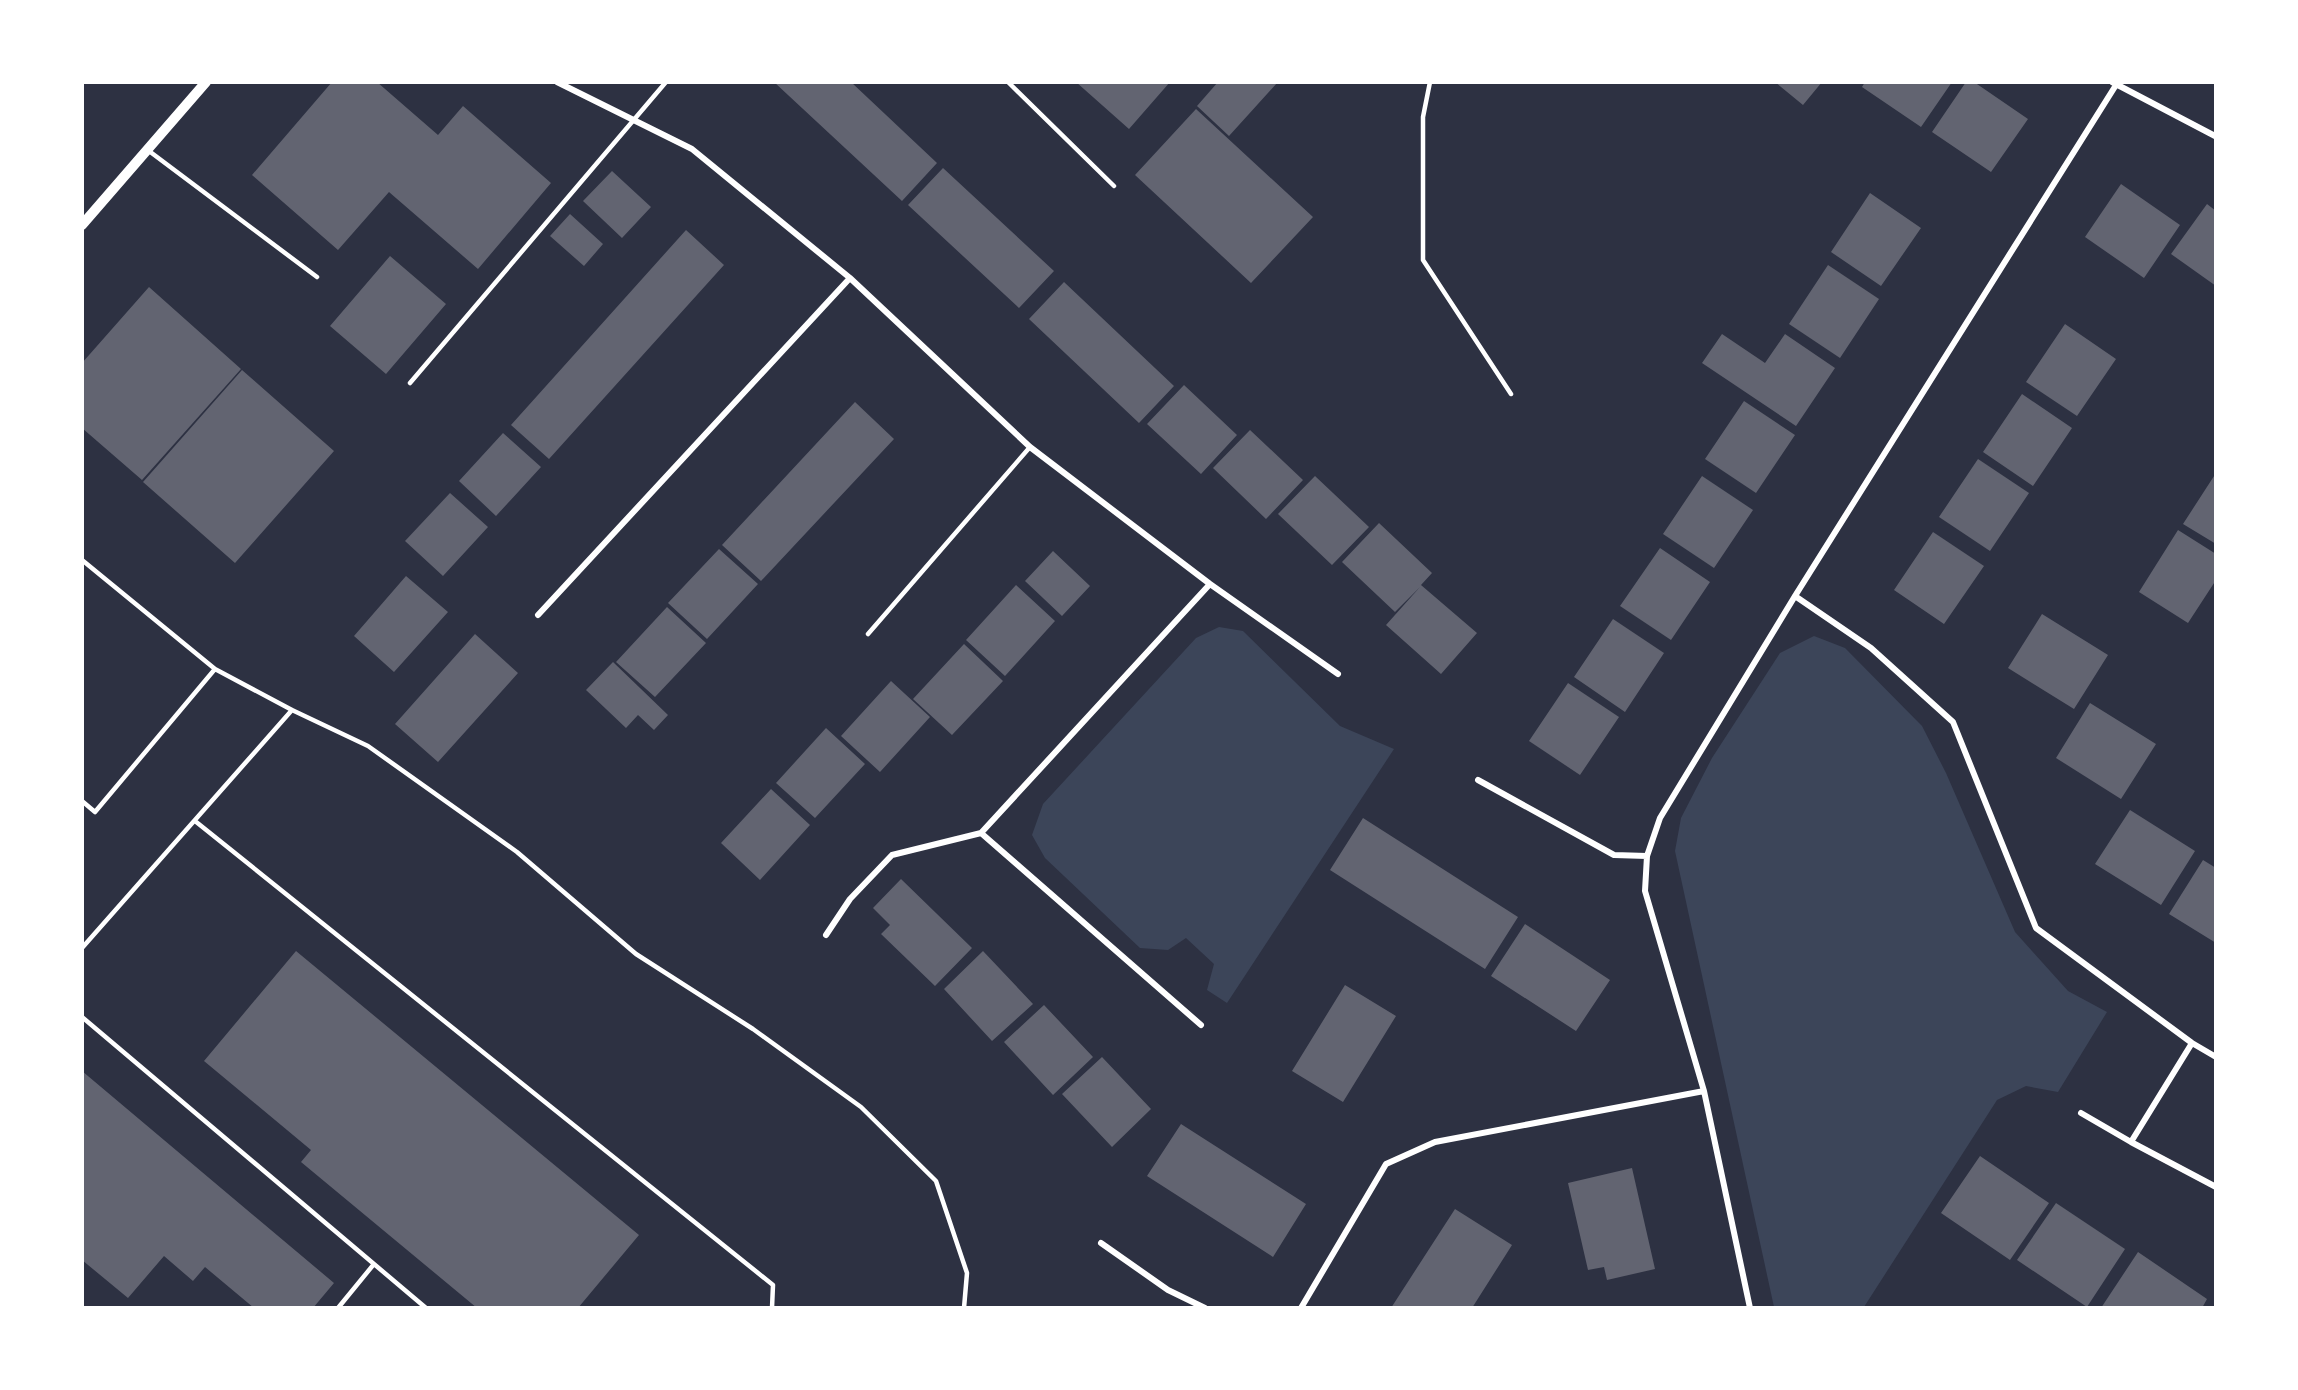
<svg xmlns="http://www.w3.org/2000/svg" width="2298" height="1390" font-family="Spectral,serif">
  <rect width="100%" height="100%" fill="#2d3142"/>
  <path fill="#3c4559" d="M1219 627 1243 631 1340 726 1394 749 1227 1003 1207 990 1214 964 1186 938 1168 950 1140 948 1045 858 1032 835 1043 804 1196 638Z
    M1814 636 1845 648 1922 726 1946 773 2015 932 2068 991 2107 1012 2058 1092 2026 1086 1997 1100 1864 1307H1774L1675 851 1681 818 1712 758 1780 653Z"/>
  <path fill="#626471" d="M332 82H377L438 135 463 106 551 183 478 269 389 192 338 250 252 175Z
    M774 82H851L937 163 902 201Z
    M1076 82H1170L1129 129Z
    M1218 82H1278L1229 136 1197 106Z
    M1775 82H1822L1803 105Z
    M1865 82H1952L1921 127 1862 87Z
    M1966 82H1974L2028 119 1991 172 1932 132Z
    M1196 109 1313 217 1251 283 1135 175Z
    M943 168 1054 271 1019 308 908 205Z
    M612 171 651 207 622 238 583 201Z
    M2121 184 2180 225 2144 278 2085 237Z
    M1870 193 1921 228 1881 286 1831 252Z
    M2207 204 2216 211V286L2171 254Z
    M570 214 603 244 584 266 550 236Z
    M686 230 724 265 549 459 511 425Z
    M390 256 446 304 386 374 330 326Z
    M1828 265 1879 299 1840 358 1789 324Z
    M1064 282 1174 386 1139 423 1029 319Z
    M149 287 241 369 142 480 82 428V363Z
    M2065 324 2116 359 2077 416 2026 382Z
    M1722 334 1765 363 1785 334 1835 368 1796 426 1702 363Z
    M242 370 334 451 235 563 143 482Z
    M1184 385 1237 435 1201 474 1147 424Z
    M2022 394 2072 428 2033 486 1983 452Z
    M1744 401 1795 435 1756 493 1705 459Z
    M855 402 894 439 761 581 722 545Z
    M1250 430 1303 480 1266 519 1213 468Z
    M503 433 541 467 496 516 459 481Z
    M1978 459 2029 493 1990 551 1939 517Z
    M2216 473V544L2183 524Z
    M1315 476 1369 527 1332 565 1278 514Z
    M1702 476 1753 510 1714 568 1663 534Z
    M450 493 488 527 443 576 405 541Z
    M1379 523 1432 573 1421 585 1477 633 1441 674 1386 625 1420 587 1395 612 1342 562Z
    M2178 530 2216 554V580L2188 623 2139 592Z
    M1933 532 1984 566 1944 624 1894 590Z
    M1660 548 1710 582 1671 640 1620 606Z
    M719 549 758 584 707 639 668 603Z
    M1053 551 1090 586 1062 616 1025 581Z
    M406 576 448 612 394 672 354 636Z
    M1016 585 1055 621 1005 676 966 640Z
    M667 607 706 643 655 697 616 662Z
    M2042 614 2108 655 2074 709 2008 668Z
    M1613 619 1664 653 1625 712 1574 677Z
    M475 634 518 673 438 762 395 724Z
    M964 644 1003 681 952 735 913 699Z
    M613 662 668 715 654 730 638 715 626 728 586 690Z
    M891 681 930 717 880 772 841 736Z
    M1568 683 1619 717 1580 775 1529 741Z
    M2090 703 2156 744 2121 799 2056 758Z
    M826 728 865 764 815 818 776 783Z
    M771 789 810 825 760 880 721 843Z
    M2130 810 2195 851 2161 905 2095 864Z
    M1363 818 1518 917 1485 969 1330 870Z
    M2203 860 2216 868V943L2169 914Z
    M901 879 972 948 935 986 881 934 890 925 873 908Z
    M1525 924 1610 980 1576 1031 1491 976Z
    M296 951 639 1235 578 1308H477L301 1162 311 1150 204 1061Z
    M983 951 1033 1004 992 1041 944 989Z
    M1345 985 1396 1016 1343 1102 1292 1071Z
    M1044 1005 1093 1057 1053 1095 1004 1042Z
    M1102 1057 1151 1109 1112 1147 1062 1094Z
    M82 1071 334 1283 313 1308H254L205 1267 193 1281 164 1256 128 1298 82 1260Z
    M1181 1124 1306 1204 1273 1257 1147 1176Z
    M1980 1156 2049 1203 2010 1260 1941 1213Z
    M1632 1168 1655 1269 1607 1280 1604 1267 1588 1270 1568 1183Z
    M2056 1203 2125 1249 2087 1307 2017 1260Z
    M1455 1209 1512 1245 1472 1308H1391Z
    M2138 1252 2207 1299 2202 1308H2101Z"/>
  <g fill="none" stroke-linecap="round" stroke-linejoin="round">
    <path stroke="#fff" stroke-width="4.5" d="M1008 82 1114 186
      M1430 82 1423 117V260L1511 394
      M149 151 317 277
      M410 383 666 82
      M82 560 215 669 292 710 368 746 517 852 636 954 753 1029 861 1107 936 1181 967 1273 964 1308
      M868 634 1030 447
      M82 801 95 812 215 669
      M195 821 773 1285 772 1308
      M82 948 292 710
      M82 1017 426 1308
      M338 1308 374 1264"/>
    <path stroke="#fff" stroke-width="6" d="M557 82 692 149 850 278 1030 447 1210 584 1338 674
      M2112 82 2215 136
      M1795 596 1871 648 1953 722 2036 928 2192 1043 2216 1057
      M538 615 850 278
      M1478 780 1614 855 1647 856
      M826 935 850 899 892 855 981 833
      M1201 1025 981 833 1210 584
      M2192 1043 2131 1142 2216 1187
      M2081 1113 2131 1142
      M1101 1243 1168 1290 1205 1308
      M1301 1308 1386 1164 1435 1142 1704 1091
      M1750 1308 1704 1091 1645 891 1647 856 1660 818 1795 596 2116 85"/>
    <path stroke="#fff" stroke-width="10" d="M82 225 206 82"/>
  </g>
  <rect width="2298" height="1390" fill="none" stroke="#ffffff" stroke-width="168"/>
</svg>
